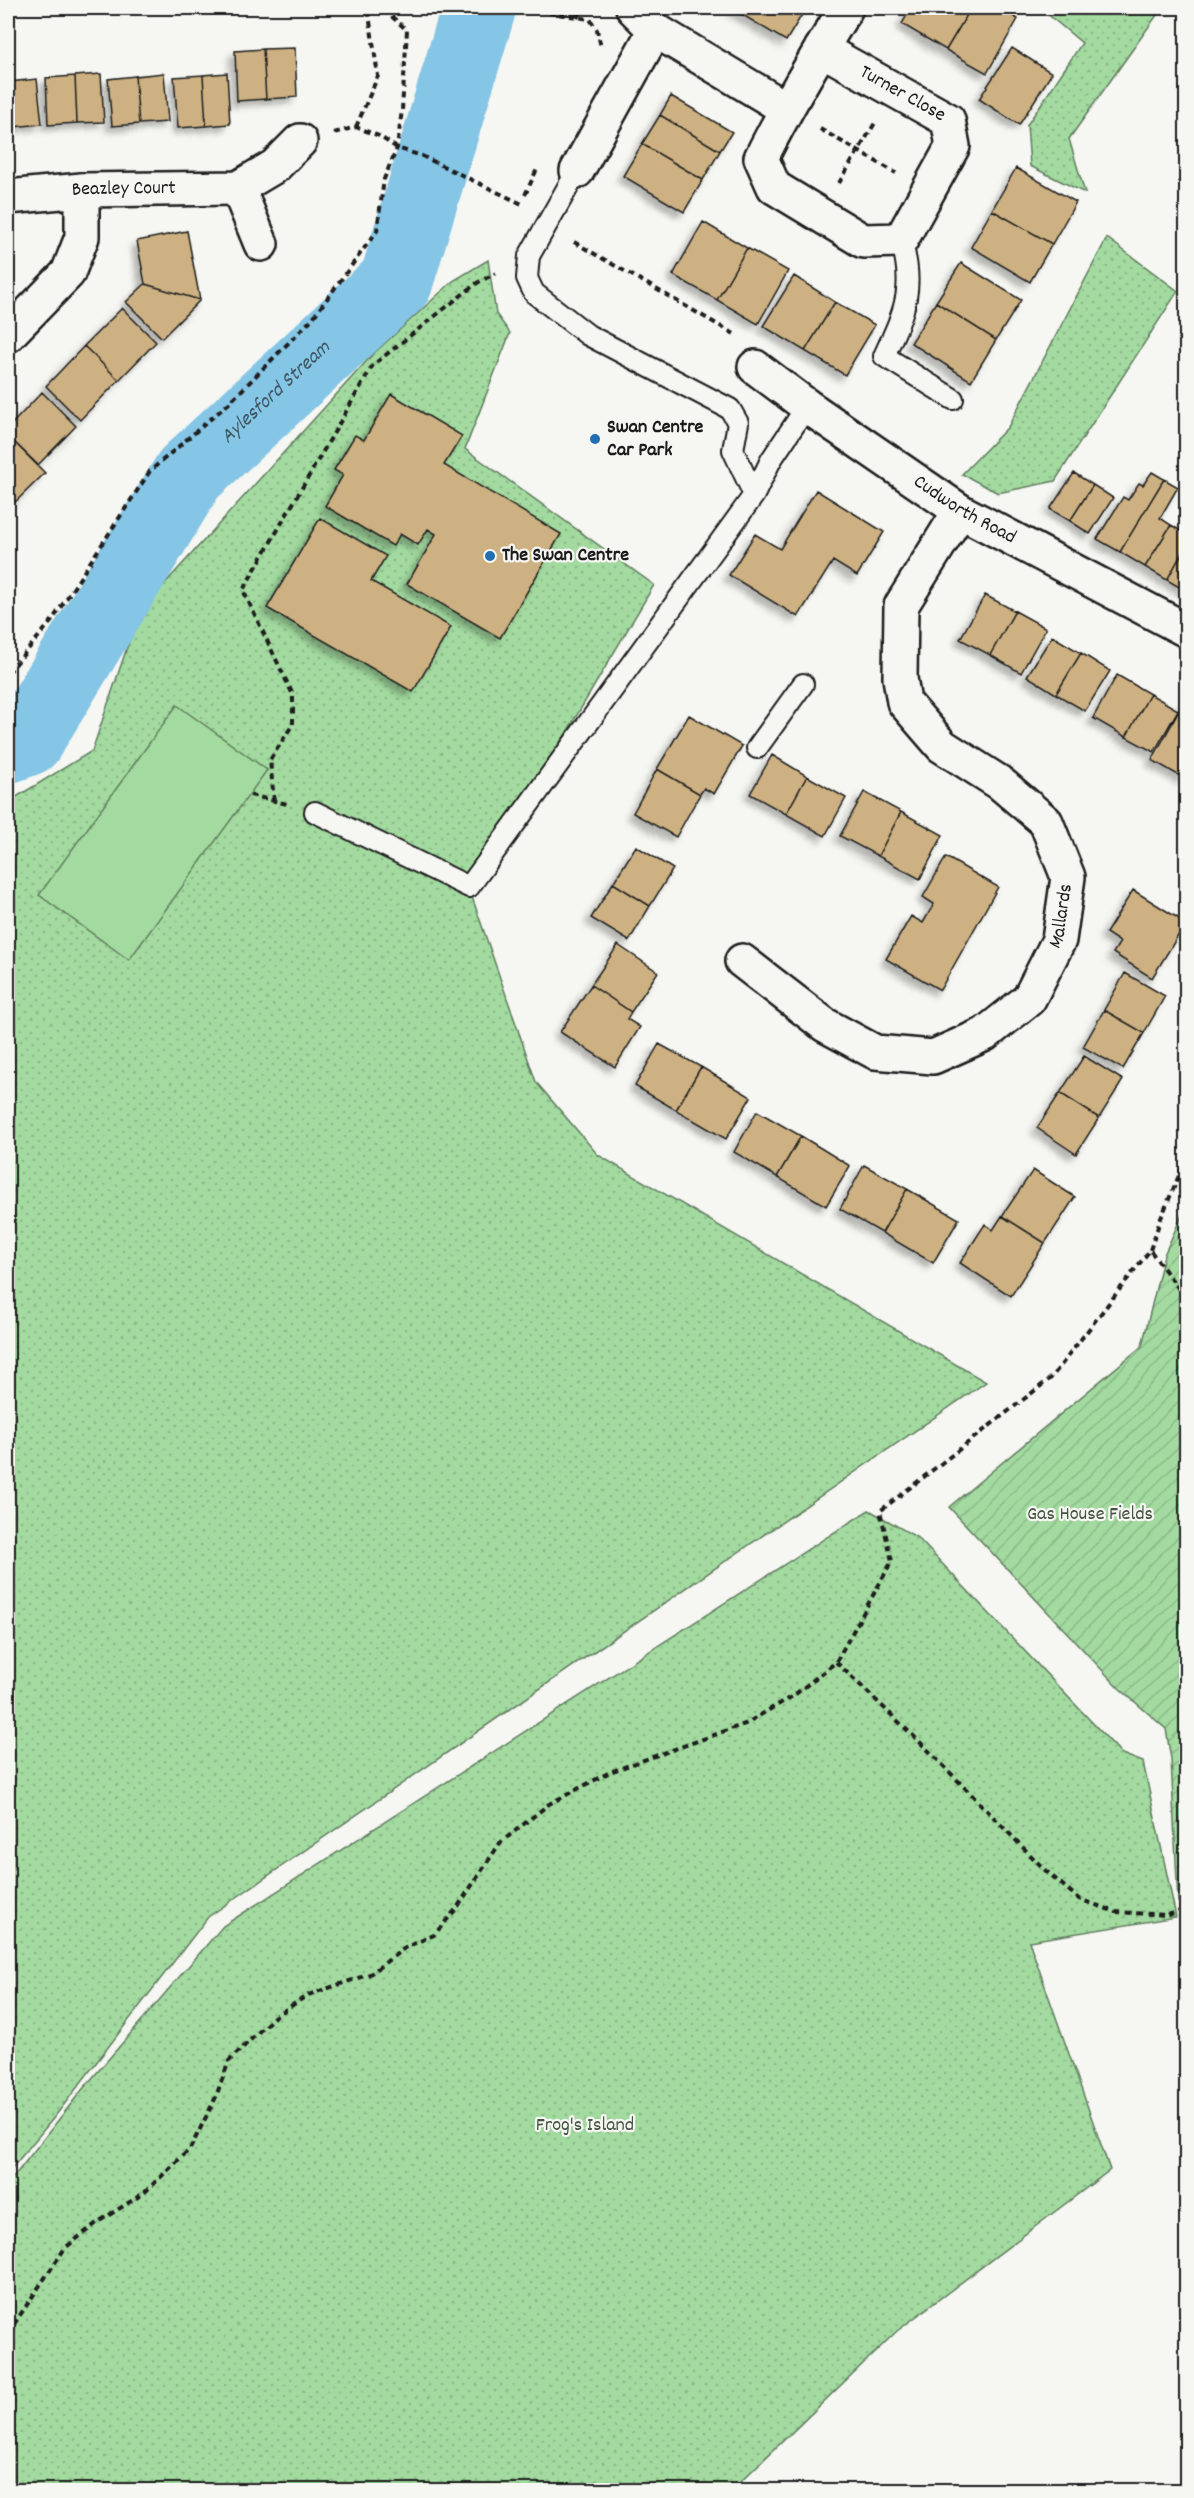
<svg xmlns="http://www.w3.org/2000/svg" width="1194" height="2498" font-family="Dekko,sans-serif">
  <defs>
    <pattern id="grass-dots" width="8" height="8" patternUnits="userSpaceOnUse" patternTransform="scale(1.5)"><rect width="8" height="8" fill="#a2da9f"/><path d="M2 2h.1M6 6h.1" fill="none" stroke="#8bba88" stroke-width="1.8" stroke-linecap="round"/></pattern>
    <pattern id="garden-furrows" width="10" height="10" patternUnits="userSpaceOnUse" patternTransform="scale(1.5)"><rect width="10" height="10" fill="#a2da9f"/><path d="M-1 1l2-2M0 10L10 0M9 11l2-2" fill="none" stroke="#8bba88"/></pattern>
    <filter id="shadow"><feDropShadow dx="-5.5" dy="5.5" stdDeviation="3" flood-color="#0004"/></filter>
  </defs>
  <rect width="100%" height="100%" fill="#f6f6f2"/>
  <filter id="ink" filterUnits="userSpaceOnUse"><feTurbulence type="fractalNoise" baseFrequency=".0167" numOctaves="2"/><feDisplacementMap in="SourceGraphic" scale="12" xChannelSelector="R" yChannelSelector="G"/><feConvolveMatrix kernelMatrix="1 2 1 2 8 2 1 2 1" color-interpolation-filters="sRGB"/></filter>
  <g filter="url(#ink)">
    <path fill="url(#grass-dots)" stroke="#5f7b5e" stroke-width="1.5" d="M1047 8H1162L1069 139 1085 193 1030 166 1027 125 1082 43 1045 12Z
      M1107 238 1178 291 1055 481 998 493 962 474 1008 427Z
      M488 260 496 314 510 333 465 449 654 585 471 894 536 1082 598 1155 986 1382 208 1917 56 2115 8 2173V802L92 751 139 612 373 354 453 281Z
      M869 1510 918 1538 1122 1754 1143 1762 1176 1917 1029 1941 1110 2170 897 2331 732 2490H8V2184L82 2090 223 1926Z"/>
    <path fill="url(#garden-furrows)" stroke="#5f7b5e" stroke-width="1.5" d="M1186 1206V1900L1178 1902 1171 1759 1166 1729 1119 1688 949 1507 1142 1346 1164 1255Z"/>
    <path fill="#a2da9f" stroke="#5f7b5e" stroke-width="1.5" d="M177 705 267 770 129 960 39 895Z"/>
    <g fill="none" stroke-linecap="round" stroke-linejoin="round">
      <path stroke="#85c5e5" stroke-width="74" id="s1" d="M8 746 27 739 189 474 396 282 479 8"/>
    </g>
    <path fill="#cdb182" stroke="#1c1c1c" stroke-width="1.5" filter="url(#shadow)" d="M731 8H806L786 41Z
      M911 8H971L946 50 902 24Z
      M971 8H999L1018 19 987 73 946 50Z
      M295 48 297 97 266 99 263 49Z
      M1012 48 1052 73 1019 125 979 99Z
      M263 49 266 99 237 101 235 51Z
      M164 73 168 122 139 124 135 76Z
      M227 73 230 124 206 126 203 75Z
      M101 74 104 122 77 123 75 76Z
      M203 75 206 126 178 128 174 77Z
      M75 76 77 123 48 125 46 78Z
      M135 76 139 124 112 126 108 79Z
      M37 79 42 124 13 127 9 82Z
      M9 82 13 127 8 128V82Z
      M671 96 732 132 720 151 660 115Z
      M660 115 720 151 703 180 642 144Z
      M642 144 703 180 684 212 623 176Z
      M1016 168 1076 202 1052 244 992 210Z
      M992 210 1052 244 1030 282 971 247Z
      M703 222 747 248 717 300 673 275Z
      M187 231 200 300 145 284 137 241Z
      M747 248 788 271 758 324 717 300Z
      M961 263 1021 300 996 340 936 302Z
      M794 276 835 302 805 351 763 326Z
      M145 284 200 300 162 338 126 302Z
      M835 302 875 325 845 375 805 351Z
      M936 302 996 340 971 381 911 343Z
      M122 308 156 342 119 380 84 346Z
      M84 346 119 380 80 420 46 386Z
      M42 392 76 426 38 465 8 436V428Z
      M391 394 462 436 444 465 561 534 500 638 407 584 436 534 428 529 418 545 400 534 393 546 325 506 343 475 334 470 355 435 364 440Z
      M11 439 45 473 8 509V443Z
      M1152 472 1164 479 1120 552 1097 539 1123 497 1128 500 1139 483 1143 485Z
      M1074 473 1093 485 1070 521 1050 509Z
      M1164 479 1178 487 1160 518 1171 525 1145 567 1120 552Z
      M1093 485 1113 498 1090 534 1070 521Z
      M816 490 884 532 857 576 833 561 798 617 729 575 755 534 780 549Z
      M320 518 386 556 371 581 451 627 413 692 267 608Z
      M1171 525 1186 534V546L1167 580 1145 567Z
      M1186 546V591L1167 580Z
      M985 595 1015 611 990 655 960 639Z
      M1015 611 1046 628 1021 673 990 655Z
      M1052 636 1081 653 1056 694 1027 676Z
      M1081 653 1110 671 1085 711 1056 694Z
      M1117 675 1150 694 1126 737 1093 718Z
      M1150 694 1178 710 1154 752 1126 737Z
      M1185 700H1186L1185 779 1152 760Z
      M689 715 742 746 714 794 704 788 700 794 657 769Z
      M772 755 807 776 786 814 750 794Z
      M657 769 700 794 676 837 633 813Z
      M807 776 846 798 825 836 786 814Z
      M864 792 901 812 878 856 840 836Z
      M901 812 943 835 920 879 878 856Z
      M636 846 673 869 650 906 613 883Z
      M946 857 998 887 940 990 886 959 911 916 923 923 934 904 923 897Z
      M613 883 650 906 629 941 591 918Z
      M1133 890 1186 923 1152 978 1113 953 1120 942 1106 933Z
      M618 945 658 972 631 1012 591 985Z
      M1125 973 1165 996 1144 1033 1104 1010Z
      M591 985 631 1012 627 1019 640 1027 615 1067 560 1032Z
      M1104 1010 1144 1033 1123 1069 1083 1047Z
      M659 1044 701 1067 676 1110 635 1086Z
      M1084 1056 1123 1080 1099 1118 1060 1093Z
      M701 1067 751 1097 726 1139 676 1110Z
      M1060 1093 1099 1118 1076 1154 1037 1128Z
      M757 1111 801 1136 777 1177 734 1152Z
      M801 1136 850 1166 826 1206 777 1177Z
      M864 1165 907 1189 882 1233 840 1209Z
      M1033 1170 1075 1197 1045 1243 1002 1216Z
      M907 1189 959 1219 933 1263 882 1233Z
      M1002 1216 1045 1243 1011 1296 960 1263 985 1224 993 1230Z"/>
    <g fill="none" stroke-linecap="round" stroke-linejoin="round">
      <defs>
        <path id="service" d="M577 171 529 256 527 278 534 293 588 335 730 409 738 423 733 450 754 495
          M901 240C916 289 904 312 884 356L953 399
          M757 748 803 684
          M315 812 469 887 754 495 771 460 807 406"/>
        <g id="minor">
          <path d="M633 8 655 30 785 108"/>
          <path id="s2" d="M821 49 948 120 953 146 901 240 863 241 774 187 761 158C787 106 816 57 846 8"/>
          <path d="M577 171 655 30"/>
          <path d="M238 188 261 244"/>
          <path id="s3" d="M8 197 82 190 238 188 275 166 300 141"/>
          <path d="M8 335 68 273 82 237V190"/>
          <path id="s4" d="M755 367 807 406 960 511 1186 630"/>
          <path id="s5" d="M742 961 825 1025 875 1052 933 1057 985 1034 1029 999 1059 940 1068 877 1046 822 1000 783 942 746 904 702 900 678 901 606 960 511"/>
        </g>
      </defs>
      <use href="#service" stroke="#1c1c1c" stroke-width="24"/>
      <use href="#minor" stroke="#1c1c1c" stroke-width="38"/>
      <path stroke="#1c1c1c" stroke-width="4" stroke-dasharray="6 4.5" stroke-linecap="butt" d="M518 8 590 19 597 30 601 47
        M577 18 582 8
        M356 127 378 76 368 8
        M820 129 896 173
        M334 133 356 127 379 136 397 148 422 156 522 204
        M839 183 875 123
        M525 195 538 167
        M574 242 736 335
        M8 673 51 622 150 471 228 404 312 319 377 231 384 179 397 148 402 110 407 30 382 8
        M250 795 287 804
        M274 801 270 760 293 724V695L243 590 373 365 477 283 496 273
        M1150 1250 1161 1218 1186 1159
        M836 1662 926 1748 1046 1871 1079 1899 1116 1912 1168 1915 1186 1909
        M8 2333 65 2248 98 2222 144 2193 190 2149 215 2099 229 2061 274 2017 308 1995 370 1974 406 1947 434 1935 457 1908 500 1843 549 1804 610 1772 745 1724 793 1696 836 1662 892 1561 880 1511 1051 1378 1150 1250 1181 1292 1186 1304"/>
      <use href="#service" stroke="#f6f6f2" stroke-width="20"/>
      <use href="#minor" stroke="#f6f6f2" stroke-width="33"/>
    </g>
  </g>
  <g fill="#1f6fb2" stroke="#f6f6f2" stroke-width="2">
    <circle cx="595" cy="439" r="6"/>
    <circle cx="490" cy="556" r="6"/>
  </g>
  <g text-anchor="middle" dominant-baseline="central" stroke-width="4.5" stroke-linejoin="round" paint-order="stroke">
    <g font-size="20" fill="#1c1c1c" stroke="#f6f6f2">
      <text stroke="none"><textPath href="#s2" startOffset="93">Turner Close</textPath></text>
      <text stroke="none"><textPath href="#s3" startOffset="116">Beazley Court</textPath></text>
      <text stroke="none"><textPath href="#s4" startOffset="254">Cudworth Road</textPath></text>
      <text stroke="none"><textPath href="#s5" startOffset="423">Mallards</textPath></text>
    </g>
    <g font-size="20" font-weight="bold" fill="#1c1c1c" stroke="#f6f6f2" text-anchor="start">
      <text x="607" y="428">Swan Centre<tspan x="607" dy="23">Car Park</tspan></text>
      <text x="502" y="556">The Swan Centre</text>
    </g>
    <g font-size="20" fill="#445543" stroke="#f6f6f2">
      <text x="1090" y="1515">Gas House Fields</text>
      <text x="585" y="2126">Frog's Island</text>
    </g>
    <g font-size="21" font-style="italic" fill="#415762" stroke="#f6f6f2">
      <text stroke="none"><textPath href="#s1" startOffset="450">Aylesford Stream</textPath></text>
    </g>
  </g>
  <rect width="1194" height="2498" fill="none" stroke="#f6f6f2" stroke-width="30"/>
  <rect x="15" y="15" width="1164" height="2468" fill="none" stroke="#1c1c1c" stroke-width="2" filter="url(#ink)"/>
</svg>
